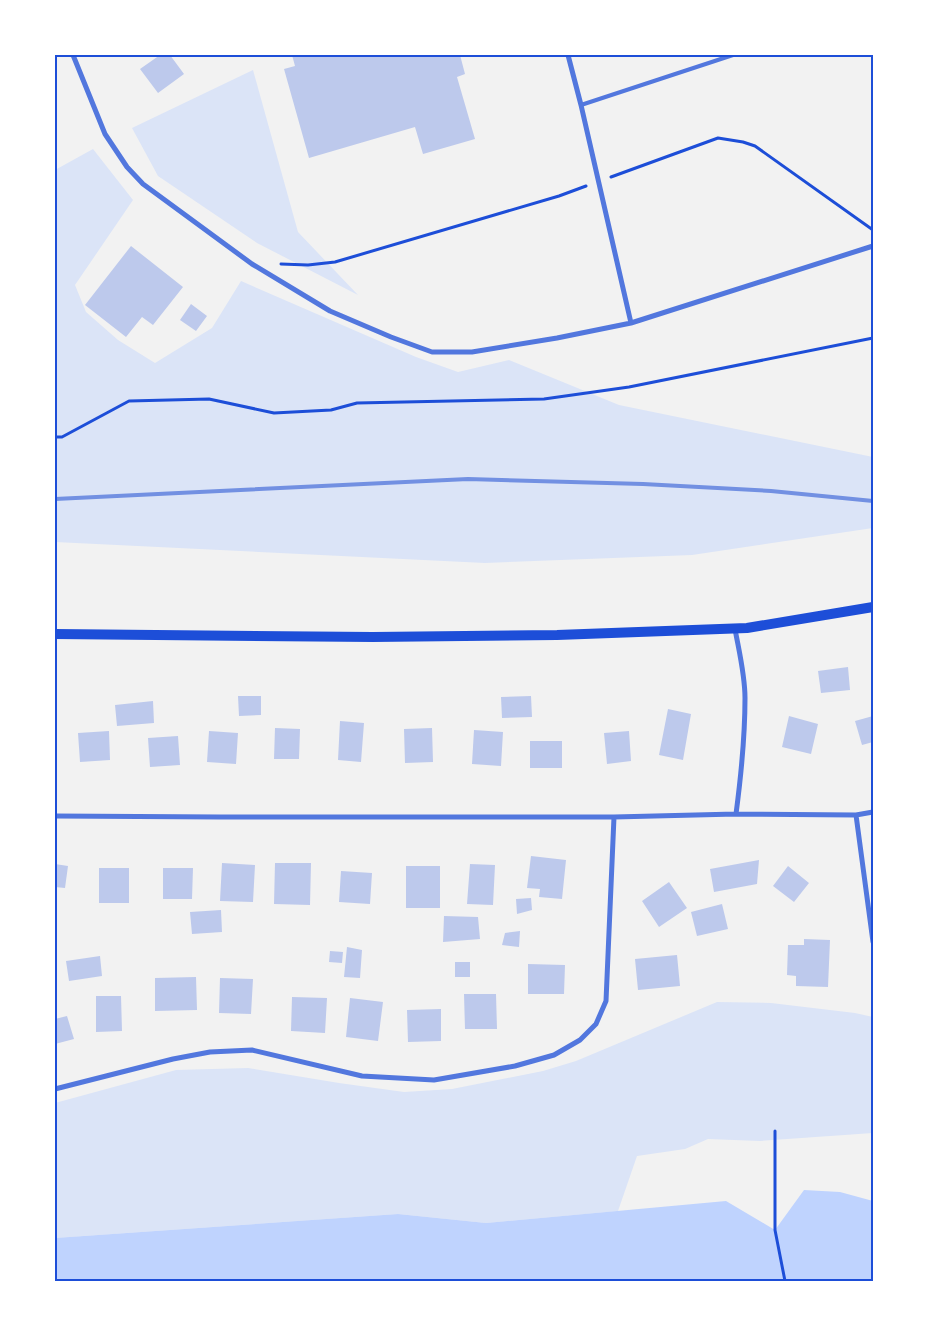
<svg xmlns="http://www.w3.org/2000/svg" width="928" height="1336" font-family="'Public Sans',sans-serif">
  <rect width="100%" height="100%" fill="#f2f2f2"/>
  <path fill="#dbe4f7" d="M253 70 298 232 358 295 257 243 158 176 132 128Z
    M93 149 133 200 75 285 86 312 118 340 155 363 212 328 241 281 416 357 458 372 509 360 619 405 873 457V528L692 555 485 563 55 542V170Z
    M717 1002 771 1003 855 1013 873 1017V1133L760 1141 708 1139 685 1149 637 1156 618 1211 486 1223 398 1214 55 1238V1103L176 1070 248 1068 339 1083 404 1092 452 1089 543 1071 576 1061Z"/>
  <path fill="#bfd3fe" d="M804 1190 840 1192 873 1201V1281H55V1238L398 1214 486 1223 726 1201 775 1230Z"/>
  <path fill="#bdc9ec" d="M160 55H170L184 74 158 93 140 69Z
    M292 55H460L465 74 457 77 475 139 423 154 415 127 309 158 284 69 295 66Z
    M131 246 183 287 153 325 142 317 126 337 85 305Z
    M191 304 207 316 196 331 180 320Z
    M848 667 850 690 821 693 818 671Z
    M238 696H261V715L239 716Z
    M531 696 532 717 502 718 501 697Z
    M153 701 154 723 117 726 115 705Z
    M668 709 691 714 683 760 659 755Z
    M789 716 818 724 811 754 782 747Z
    M873 716V742L862 745 855 721Z
    M340 721 364 723 361 762 338 760Z
    M275 728 300 729 299 759H274Z
    M432 728 433 762 405 763 404 729Z
    M474 730 503 732 501 766 472 764Z
    M109 731 110 760 80 762 78 733Z
    M209 731 238 733 236 764 207 762Z
    M629 731 631 761 607 764 604 733Z
    M178 736 180 765 150 767 148 738Z
    M530 741H562V768H530Z
    M531 856 566 860 562 899 539 897 540 889 527 888Z
    M759 860 757 884 714 892 710 869Z
    M222 863 255 865 253 902 220 901Z
    M275 863H311L310 905 274 904Z
    M55 864 68 866 65 888 55 887Z
    M470 864 495 865 493 905 467 904Z
    M406 866H440V908H406Z
    M788 866 809 883 794 902 773 886Z
    M99 868H129V903H99Z
    M163 868H193L192 899H163Z
    M341 871 372 873 370 904 339 902Z
    M669 882 687 908 659 927 642 901Z
    M531 898 532 910 517 914 516 899Z
    M722 904 728 929 697 936 691 912Z
    M221 910 222 932 192 934 190 912Z
    M444 916 478 917 480 939 443 942Z
    M520 931 519 947 502 945 505 933Z
    M804 939 830 940 828 987 796 986V976L787 975 788 945H804Z
    M347 947 362 950 360 978 344 977Z
    M330 951 343 952 342 963 329 962Z
    M677 955 680 986 638 990 635 959Z
    M100 956 102 976 69 981 66 961Z
    M455 962H470V977H455Z
    M528 964 565 965 564 994H528Z
    M196 977 197 1010 155 1011V978Z
    M220 978 253 979 251 1014 219 1013Z
    M464 994H496L497 1029H465Z
    M96 996H121L122 1031 96 1032Z
    M292 997 327 998 325 1033 291 1031Z
    M350 998 383 1002 378 1041 346 1037Z
    M441 1009V1041L408 1042 407 1010Z
    M67 1016 74 1039 55 1044V1019Z"/>
  <g fill="none" stroke-linecap="round" stroke-linejoin="round">
    <path stroke="#1d4ed8" stroke-width="3" d="M611 177 718 138 743 142 755 146 873 230
      M281 264 308 265 335 262 559 196 586 186
      M55 437H62L129 401 209 399 274 413 331 410 357 403 544 399 629 387 873 338
      M775 1131V1230L785 1281"/>
    <path stroke="#5277de" stroke-width="4" d="M581 105 733 55"/>
    <path stroke="#5277de" stroke-width="5" d="M73 55 105 134 127 167 143 184 252 264 330 311 391 337 432 352H472L557 338 631 323 873 246
      M568 55 581 105 631 323
      M735 629C739 651 745 675 745 698 745 736 741 776 736 814
      M856 815 873 942
      M55 816 220 817H614L736 814 856 815 873 812
      M55 1089 173 1059 210 1052 252 1050 362 1076 434 1080 515 1066 554 1055 580 1040 596 1024 606 1001 614 817"/>
    <path stroke="#1d4ed8" stroke-width="10" d="M55 634 373 637 557 635 747 628 873 607"/>
    <path stroke="#7290e2" stroke-width="4" d="M55 499 468 479 643 484 771 491 873 501"/>
  </g>
  <rect width="928" height="1336" fill="none" stroke="#ffffff" stroke-width="112"/>
  <rect x="56" y="56" width="816" height="1224" fill="none" stroke="#1d4ed8" stroke-width="2"/>
</svg>
